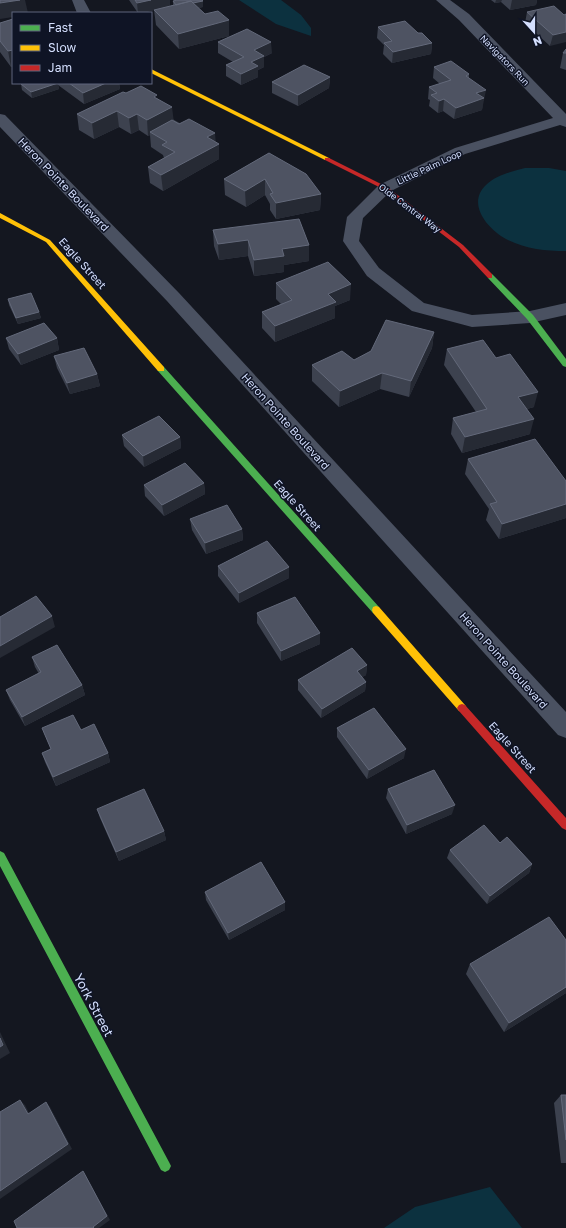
<svg xmlns="http://www.w3.org/2000/svg" width="566" height="1228" font-family="'Golos Text',sans-serif">
  <rect width="100%" height="100%" fill="#141720"/>
  <path fill="#0c313f" d="M239 0H281L301 15 311 28V36L276 24Z
    M525 168H549L566 171V251C545 251 525 249 506 239 488 229 466 204 486 185 496 175 511 172 525 168Z
    M490 1187 522 1228H384L415 1207Z"/>
  <g fill="none" stroke-linecap="round" stroke-linejoin="round">
    <path fill="#4a5161" fill-rule="evenodd" d="M72 0H84L91 13H77Z
      M436 0H450L469 14 566 114V127L560 125 465 154 391 191 363 218 359 241 379 268 424 303 472 315 530 311 566 303V315L530 323 472 327 412 311 367 276 343 241 347 217 379 185 455 148 553 118 459 20Z
      M0 114 5 115 179 293 566 712V738L558 735 167 301 0 127Z"/>
    <path fill="#4caf50" fill-rule="evenodd" d="M488 274H492L533 315 566 359V367L563 366 527 319 488 278Z
      M161 366 164 367 379 607 380 610 379 613H373L158 371 157 369Z
      M0 851 4 853 169 1162 171 1166 169 1170 165 1172 161 1170 0 866Z"/>
    <path fill="#ffc107" fill-rule="evenodd" d="M151 69 329 158 330 159 325 160 151 73Z
      M0 213 50 240 164 367V371H158L46 242 0 218Z
      M376 606 379 607 465 705 467 708 465 711 462 712 459 711 373 613 372 610 373 607Z"/>
    <path fill="#c62828" fill-rule="evenodd" d="M325 158H329L387 187 463 245 492 274V278H488L459 247 383 189 325 160Z
      M462 704 465 705 566 818V830L562 828 459 711 457 708 459 705Z"/>
  </g>
  <path fill="#3d424f" d="M129 0H170V6L173 5V1H203V7L198 8 229 36 179 49 156 25 154 10 141 13H138Z
    M491 0H537L536 5 510 10 501 2 495 3Z
    M527 12 564 15 550 46 525 23Z
    M13 19V67H11L0 52V23Z
    M378 27 418 33 432 43 431 54 392 63 383 54 384 45 377 38Z
    M218 42 272 53 264 57V67L258 70V77L241 85 226 76V65L233 62 218 53Z
    M566 49V70L560 68 563 53Z
    M434 67 469 74V78L484 101H483L482 110 454 119 443 111 438 113 429 106 430 100 428 99 429 87 440 84 433 78Z
    M330 77 329 88 298 106 272 93V82Z
    M24 83H119L120 89 84 104 58 85 59 89 32 98 22 90 21 84Z
    M126 93 157 98 174 120 219 144V159L163 191 150 183 148 167 164 158 163 155 151 147 150 135 148 136 139 130 131 134 119 127 94 139 79 130 77 114Z
    M269 153 321 194 320 210 276 219 270 210V204L265 195 246 207 225 195 224 179Z
    M213 230 309 245V261L284 265V272L254 276 248 256 219 260 214 246Z
    M276 283 350 300 335 306V318L275 342 262 328V312L281 304 276 299Z
    M8 299 39 312 41 318 18 324 9 305Z
    M434 332 432 348 409 397 380 389 339 407 312 381V365L354 360Z
    M6 338H57L59 350 21 365 9 349Z
    M447 349 496 358 534 407 527 409 530 434 462 453 451 434 453 418 476 412 444 365Z
    M54 356 97 374 100 386 70 394 57 368Z
    M122 435 180 437 181 448 144 467 124 446Z
    M468 459 566 481V518L499 539 486 520 489 509 465 474Z
    M204 483 205 494 164 516 145 496 144 485Z
    M190 519 242 529 243 540 206 554 192 530Z
    M218 566 289 567V578L239 603 218 576Z
    M257 613 320 644 281 661 257 623Z
    M32 657 82 685 85 695 25 726 10 700 6 690 39 674 35 667Z
    M367 665 366 675 362 677 366 682 365 691 321 718 298 690V680Z
    M42 728 81 730 108 753 110 762 56 786 45 762 42 753 51 749Z
    M337 728 404 758 367 779 337 737Z
    M388 789 452 814 406 834 386 798Z
    M97 809 164 831 166 840 119 861 100 818Z
    M500 843 532 864 529 873 487 904 447 858 450 850Z
    M205 892 285 902V910L229 940 206 900Z
    M566 940V993L504 1032 466 974 470 964Z
    M561 1095H566V1163H561L554 1103Z"/>
  <path fill="#262a34" d="M20 0H25L28 13H13V17L0 19V3Z
    M151 0H170V7L141 13H138L137 3Z
    M496 0H502L501 2 495 3Z
    M512 0H537L536 5 510 10Z
    M203 1V7L177 12V6Z
    M229 20V36L179 49 178 34Z
    M566 32V42L550 46 553 35Z
    M271 42 272 53 264 57V67L258 70V77L241 85V74L254 50Z
    M432 43 431 54 392 63 393 52Z
    M13 50V67H11L8 51Z
    M330 77 329 88 298 106V95Z
    M58 83 59 89 32 98 31 92Z
    M106 83H119L120 89 84 104 83 93Z
    M486 90 482 110 454 119 456 108 476 93Z
    M444 99 443 111 438 113 439 101Z
    M172 107 174 123 150 132V135L148 136 147 120Z
    M117 111 119 127 94 139 92 123Z
    M137 114 139 130 131 134 129 118Z
    M215 133 216 145 219 144V159L163 191 161 175 207 137Z
    M265 179V195L246 207 245 191Z
    M321 194 320 210 276 219V203Z
    M248 240V256L219 260 218 244Z
    M309 245V261L284 265V272L254 276V260L282 249Z
    M351 284 350 300 335 306V318L275 342V326L328 294Z
    M39 312 41 318 18 324 16 318Z
    M434 332 432 348 409 397 411 381Z
    M57 338 59 350 21 365 18 354Z
    M382 373 380 389 339 407 340 391Z
    M97 374 100 386 70 394 67 383Z
    M538 392 534 407 515 412 518 397Z
    M534 419 530 434 462 453 465 437Z
    M180 437 181 448 144 467 143 456Z
    M204 483 205 494 164 516 162 505Z
    M566 504V518L499 539 502 524Z
    M242 529 243 540 206 554 205 543Z
    M289 567V578L239 603V593Z
    M52 616 55 627 0 658V646Z
    M320 633V644L281 661V651Z
    M367 665 366 675 356 681 357 671Z
    M366 682 365 691 321 718 322 709Z
    M82 685 85 695 25 726 22 717Z
    M406 749 404 758 367 779 369 770Z
    M108 753 110 762 56 786 53 777Z
    M455 805 452 814 406 834 407 825Z
    M164 831 166 840 119 861 116 852Z
    M532 864 529 873 487 904 490 896Z
    M285 902V910L229 940 228 933Z
    M566 987V993L504 1032 509 1023Z
    M0 1032 10 1053 0 1059Z
    M20 1100 25 1105 32 1119 28 1114Z
    M46 1102 50 1107 72 1149 0 1199V1191Z
    M83 1171 86 1176 110 1220 99 1228H94L93 1227Z"/>
  <path fill="#4e5362" stroke="#63697a" d="M0 0H20L0 3Z
    M135 0H151L137 3Z
    M177 0H202L203 1 193 3 191 1 176 5 173 1Z
    M191 1 205 14 218 11 229 20 178 34 154 10Z
    M554 6 564 15 566 14V32L553 35 527 12Z
    M13 19V50L8 51 0 41V23Z
    M405 21 418 33H422L432 43 393 52 384 43 392 41 378 27Z
    M247 29 271 42 254 50 264 56 251 62 258 66 241 74 226 65 244 57 218 42Z
    M566 49V53H563Z
    M451 61 469 74 466 76 486 90 476 93 484 98 456 108 444 99 439 101 431 95 437 93 429 87 451 80 434 67Z
    M304 65 330 77 298 95 272 82Z
    M24 83H58L31 92 21 84Z
    M69 83H106L83 93Z
    M141 86 157 95 154 97 172 107 147 120 137 114 129 118 117 111 92 123 77 114 123 92 126 93Z
    M189 119 215 133 207 137 219 144 161 175 148 167 175 152 162 145 167 142 150 132 172 120 179 124Z
    M269 153 306 174 321 194 276 203 270 194 273 193 265 179 245 191 224 179Z
    M299 219 309 245 282 249 284 256 254 260 248 240 218 244 213 230Z
    M328 262 351 284 328 294 336 302 275 326 262 312 292 300 276 283Z
    M31 293 39 312 16 318 8 299Z
    M386 320 434 332 411 381 382 373 340 391 312 365 342 351 354 360 371 351Z
    M44 323 57 338 18 354 6 338Z
    M483 340 496 358 510 354 538 392 518 397 534 419 465 437 453 418 487 409 447 349Z
    M84 348 97 374 67 383 54 356Z
    M159 416 180 437 143 456 122 435Z
    M535 439 566 481V504L502 524 490 504 497 502 468 459Z
    M185 463 204 483 162 505 144 485Z
    M227 505 242 529 205 543 190 519Z
    M267 541 289 567 239 593 218 566Z
    M36 596 52 616 0 646V617Z
    M295 597 320 633 281 651 257 613Z
    M57 645 82 685 22 717 6 690 41 672 32 657Z
    M352 648 367 665 357 671 366 682 322 709 298 680Z
    M374 708 406 749 369 770 337 728Z
    M73 715 81 730 94 724 108 753 53 777 42 753 51 749 42 728Z
    M434 770 455 805 407 825 388 789Z
    M144 789 164 831 116 852 97 809Z
    M484 825 500 843 507 837 532 864 490 896 450 850Z
    M261 862 285 902 228 933 205 892Z
    M549 917 566 940V987L509 1023 470 964Z
    M0 1038 3 1045 0 1047Z
    M561 1095H566V1140Z
    M20 1100 28 1114 46 1102 68 1144 0 1191V1112Z
    M83 1171 107 1216 93 1227 94 1228H17L14 1221Z"/>
  <g text-anchor="middle" dominant-baseline="central" stroke-width="3" stroke-linejoin="round" paint-order="stroke">
    <g font-size="9" fill="#d4dffe" stroke="#0f1425">
      <text transform="translate(505 60) rotate(46)">Navigators Run</text>
      <text transform="translate(429 167) rotate(-25)">Little Palm Loop</text>
      <text transform="translate(410 208) rotate(37)">Olde Central Way</text>
    </g>
    <g font-size="11" fill="#d4dffe" stroke="#0f1425">
      <text transform="translate(64 184) rotate(46)">Heron Pointe Boulevard</text>
      <text transform="translate(83 263) rotate(48)">Eagle Street</text>
      <text transform="translate(286 421) rotate(48)">Heron Pointe Boulevard</text>
      <text transform="translate(298 505) rotate(48)">Eagle Street</text>
      <text transform="translate(504 660) rotate(48)">Heron Pointe Boulevard</text>
      <text transform="translate(513 747) rotate(48)">Eagle Street</text>
    </g>
    <g font-size="13" fill="#d4dffe" stroke="#0f1425">
      <text transform="translate(94 1005) rotate(62)">York Street</text>
    </g>
  </g>
  <rect x="12" y="12" width="140" height="72" fill="#0f1425" stroke="#5e657c"/>
  <rect x="20" y="25" width="20" height="6" fill="#4caf50" stroke="#5e657c"/>
  <text x="48" y="32" font-size="12" fill="#d4dffe">Fast</text>
  <rect x="20" y="45" width="20" height="6" fill="#ffc107" stroke="#5e657c"/>
  <text x="48" y="52" font-size="12" fill="#d4dffe">Slow</text>
  <rect x="20" y="65" width="20" height="6" fill="#c62828" stroke="#5e657c"/>
  <text x="48" y="72" font-size="12" fill="#d4dffe">Jam</text>
  <g transform="translate(534 32) rotate(159)" stroke="#0f1425" stroke-width="3" paint-order="stroke">
  <path d="M0-3L7 15L0 10L-7 15Z" fill="#d4dffe"/>
  <text y="-6" font-size="11" font-weight="bold" text-anchor="middle" fill="#d4dffe">N</text>
  </g>
</svg>
